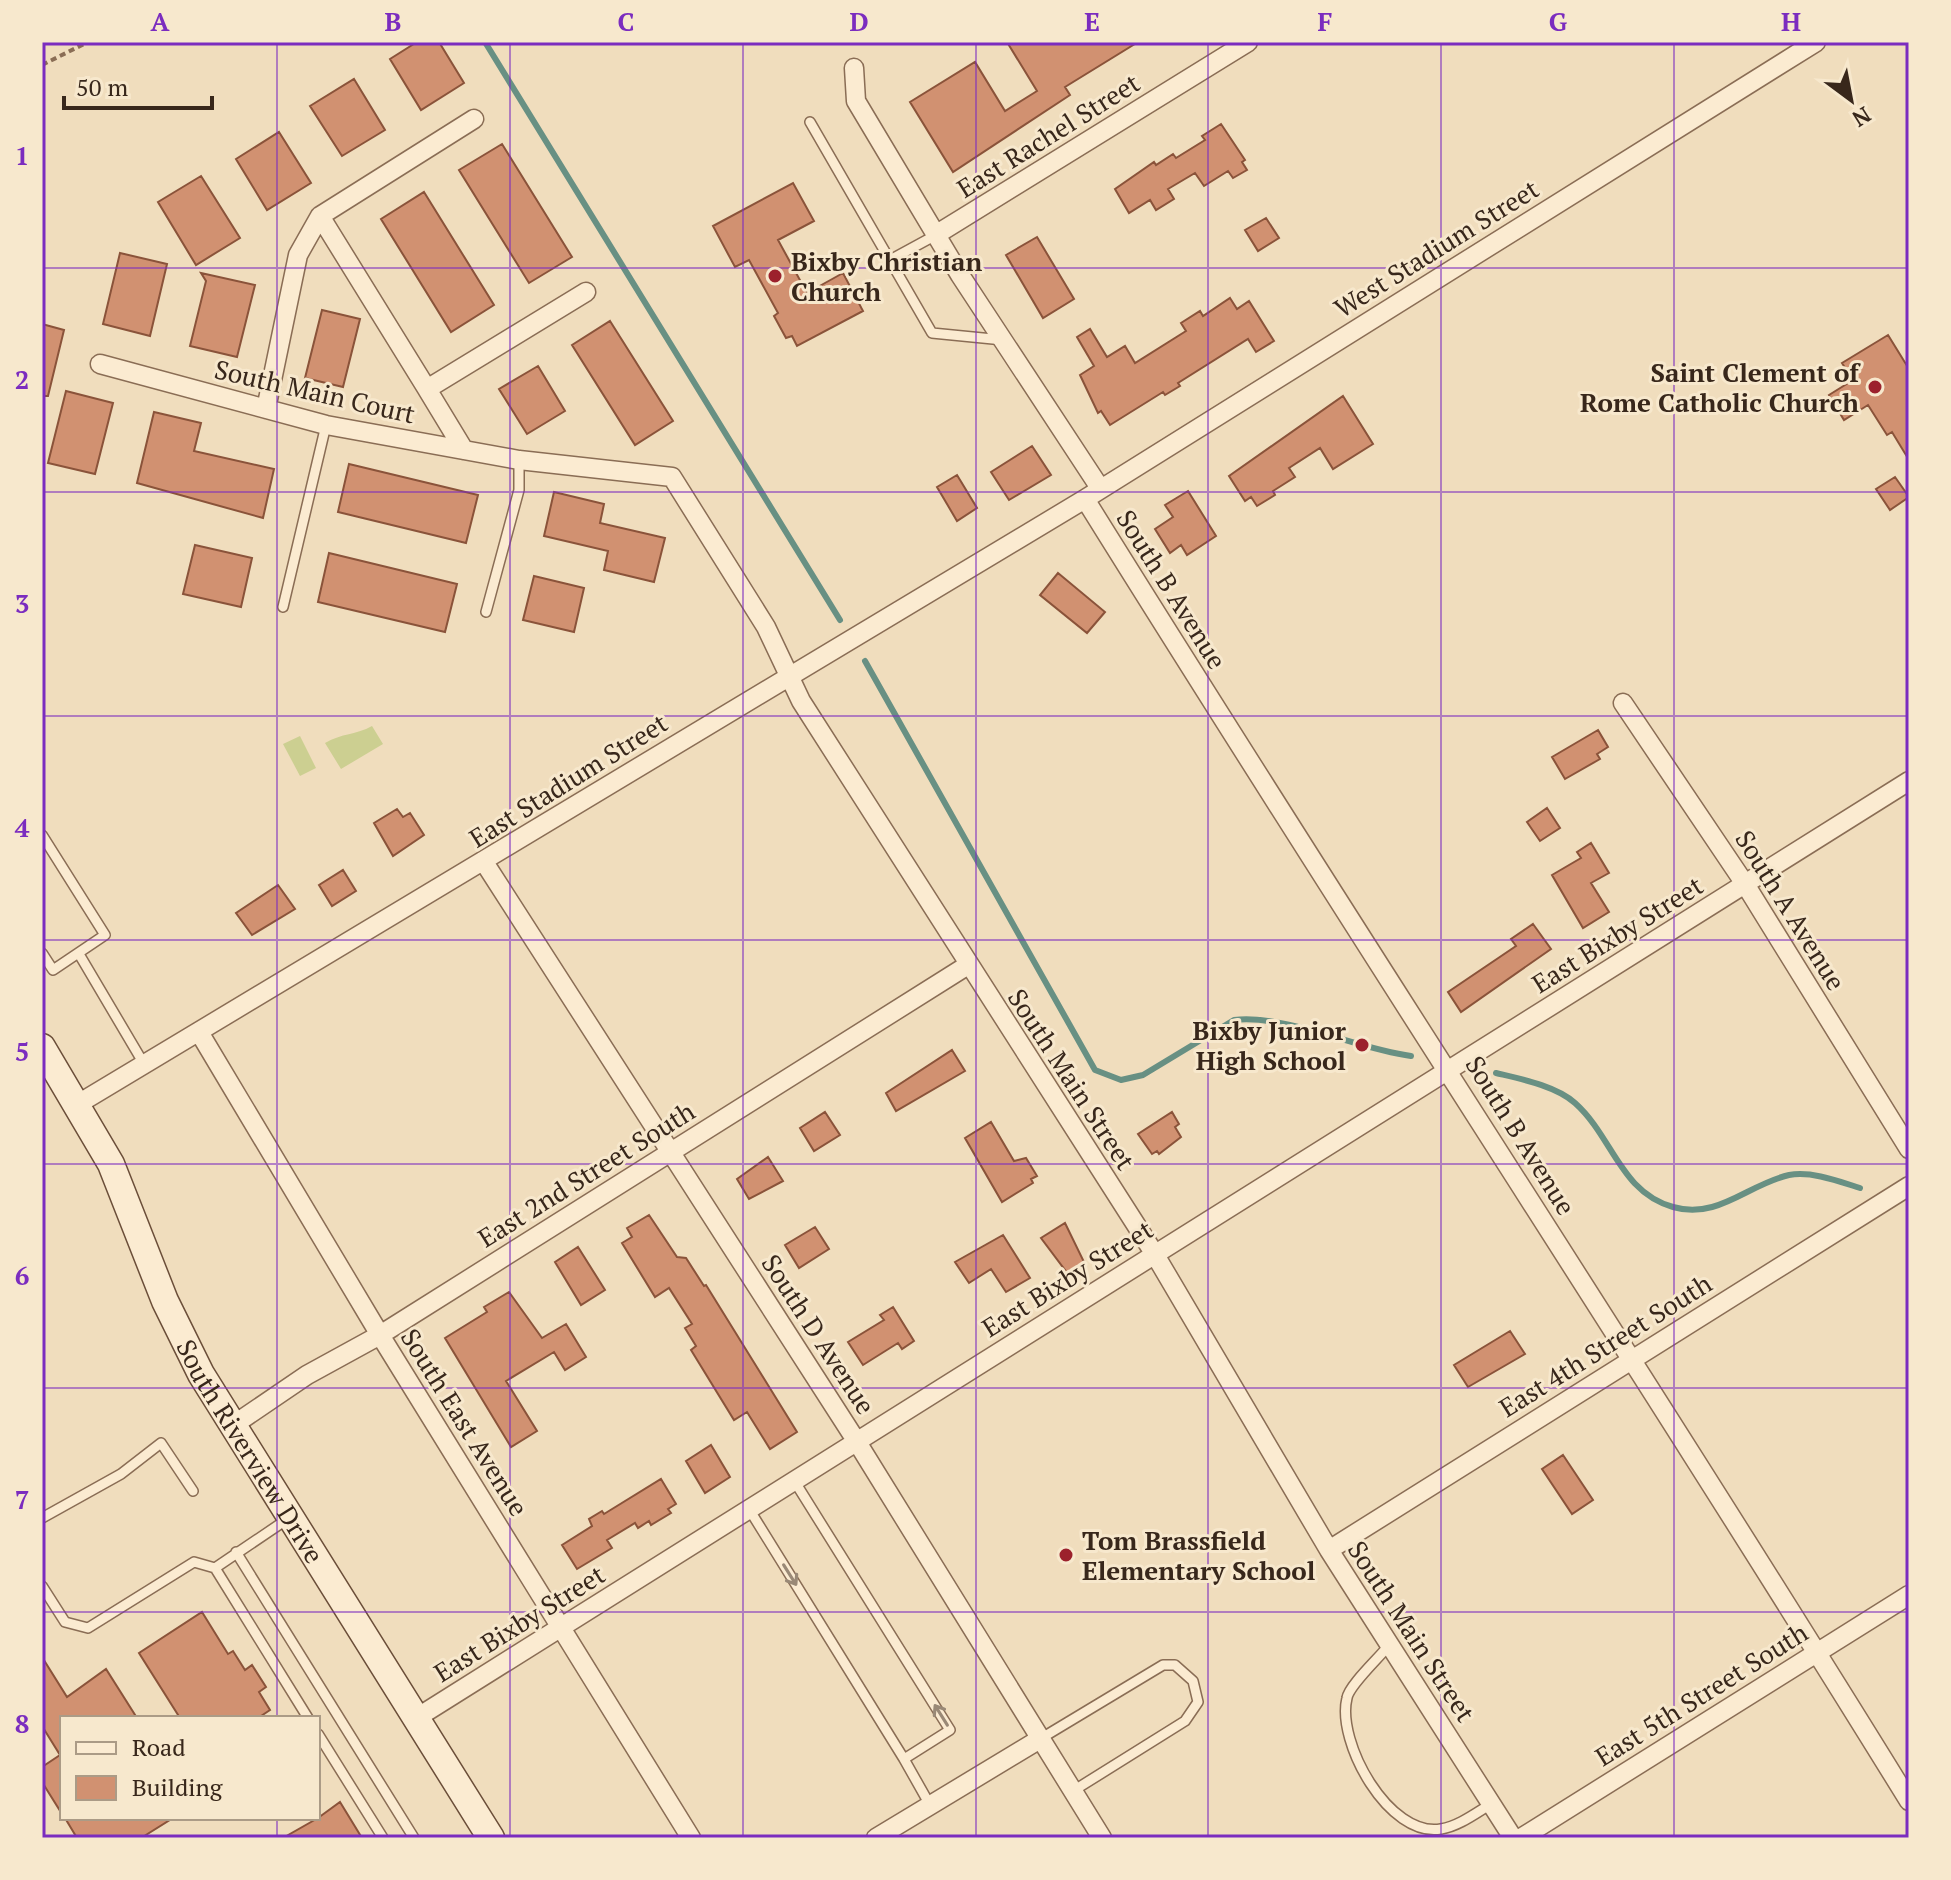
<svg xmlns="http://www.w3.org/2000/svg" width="1951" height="1880" font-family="'PT Serif',serif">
  <rect width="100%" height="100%" fill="#f0ddbd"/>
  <path fill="#cccf91" d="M372 726 383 744 341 769 325 743C342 733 356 735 372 726Z
    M300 736 316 768 300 776 283 744Z"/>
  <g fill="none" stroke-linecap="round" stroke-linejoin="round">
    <path stroke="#689083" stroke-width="6" d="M485 42 840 620
      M865 661 1095 1070 1121 1080 1143 1075 1234 1020C1286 1014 1356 1049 1411 1056
      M1496 1073C1521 1079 1556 1086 1575 1103 1613 1137 1620 1192 1673 1207 1718 1220 1748 1184 1789 1175 1812 1171 1838 1181 1860 1188"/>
  </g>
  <path fill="#d19171" stroke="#8a533a" stroke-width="2" d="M417 42H439L464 83 421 110 390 59Z
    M1007 42H1138L1065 87 1070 95 953 172 910 102 975 62 1005 111 1037 91Z
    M354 79 385 130 342 156 310 106Z
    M1221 124 1245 160 1242 162 1247 170 1233 178 1228 171 1204 186 1195 173 1168 189 1174 199 1156 210 1150 200 1129 213 1115 189 1154 162 1156 165 1173 154 1176 158 1205 140 1202 136Z
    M279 132 311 183 267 210 236 159Z
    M502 144 572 257 529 283 459 170Z
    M201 176 240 238 196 265 158 202Z
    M793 183 814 221 778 240 807 293 843 273 863 311 797 346 792 336 786 338 774 316 778 313 749 260 735 267 713 226Z
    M424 192 494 305 451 332 381 219Z
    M1266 218 1279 238 1258 251 1245 230Z
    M1037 237 1074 299 1043 318 1006 255Z
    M120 253 167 264 150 336 103 324Z
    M201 273 255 285 237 357 190 346 206 281Z
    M1230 298 1237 309 1249 301 1274 341 1256 352 1248 339 1178 383 1180 386 1165 395 1163 392 1110 425 1101 411 1098 413 1080 375 1094 366 1077 337 1090 329 1107 357 1125 346 1135 363 1186 331 1181 323 1200 311 1203 316Z
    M322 310 360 319 343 387 305 378Z
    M610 321 673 421 635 445 572 345Z
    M42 324 64 330 48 396H42Z
    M1888 335 1909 369V460L1892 432 1887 435 1868 405 1844 420 1829 395 1853 380 1842 363Z
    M538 366 565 411 527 434 499 389Z
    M66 391 113 403 95 474 48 463Z
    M1343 396 1373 444 1333 469 1320 448 1289 468 1295 477 1273 491 1275 495 1257 506 1251 497 1245 501 1229 476Z
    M154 412 201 423 194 451 274 469 263 518 137 483Z
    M1032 446 1051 475 1009 500 991 472Z
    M349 464 478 495 466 543 338 512Z
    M957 475 977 508 957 521 937 487Z
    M1895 477 1909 497 1890 510 1876 489Z
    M1188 491 1216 536 1187 555 1181 545 1170 553 1155 529 1173 517 1165 505Z
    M554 492 604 504 600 523 665 538 654 582 604 570 608 551 544 536Z
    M195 545 252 558 241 607 183 594Z
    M329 553 457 584 445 632 318 602Z
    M1058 573 1105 612 1087 633 1040 595Z
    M534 576 584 588 574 632 523 620Z
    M1598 730 1608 747 1597 754 1600 759 1565 779 1552 757Z
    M1547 808 1560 828 1540 841 1527 822Z
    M397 809 403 817 410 813 424 835 393 856 374 823Z
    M1591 843 1609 873 1591 883 1609 912 1583 928 1552 875 1581 858 1577 852Z
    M343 870 356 891 332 906 319 885Z
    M278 885 295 909 252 935 236 913Z
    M1533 924 1551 949 1461 1012 1448 992 1516 946 1511 939Z
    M952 1050 965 1071 896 1111 886 1093Z
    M825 1112 840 1135 814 1151 800 1128Z
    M1172 1112 1179 1124 1175 1127 1181 1137 1159 1154 1157 1151 1152 1154 1138 1134Z
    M991 1122 1014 1161 1026 1158 1037 1176 1031 1179 1033 1183 1002 1202 965 1138Z
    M768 1157 783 1181 749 1199 737 1179Z
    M649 1215 677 1257 686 1258 704 1286 706 1285 797 1432 770 1449 747 1412 734 1420 691 1350 696 1346 685 1328 692 1324 669 1288 655 1297 622 1243 632 1237 627 1228Z
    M1065 1223 1085 1264 1068 1274 1041 1238Z
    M815 1227 829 1249 799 1268 785 1245Z
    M1003 1235 1030 1278 1006 1292 991 1269 969 1283 955 1262Z
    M578 1247 605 1290 581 1305 555 1262Z
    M509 1292 542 1338 566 1324 586 1357 565 1370 554 1352 506 1381 537 1431 511 1447 445 1338 487 1312 484 1307Z
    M893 1307 914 1341 902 1349 898 1343 863 1365 848 1342 884 1320 880 1315Z
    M1510 1331 1525 1354 1468 1387 1454 1365Z
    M711 1445 730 1477 705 1493 686 1461Z
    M1563 1455 1593 1500 1572 1514 1542 1469Z
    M661 1479 676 1504 668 1509 671 1513 651 1525 649 1521 638 1528 635 1523 607 1540 612 1548 577 1569 562 1545 592 1526 589 1519 602 1511 604 1514Z
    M202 1612 228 1654 233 1651 245 1670 252 1665 266 1687 259 1692 270 1710 258 1718H180L139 1653Z
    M42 1657 67 1697 106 1669 137 1718H62V1814L42 1782V1767L60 1755 42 1726Z
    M340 1802 362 1838H283L318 1818Z
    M65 1818H173L141 1838H77Z"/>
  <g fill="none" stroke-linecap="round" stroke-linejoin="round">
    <defs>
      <path id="lane" d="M810 122 932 333 1003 340
        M890 260 936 235
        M283 607 326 425
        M486 612 519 490V460
        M42 835 105 935 53 970 42 953
        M79 954 144 1064
        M749 1509 904 1759 950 1730 795 1482
        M42 1518 121 1474 161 1443 193 1491
        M236 1552 414 1838
        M215 1568 308 1718
        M42 1586 65 1622 88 1628 194 1562 215 1568 289 1518
        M1389 1645C1380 1657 1349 1685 1347 1698 1336 1742 1389 1838 1441 1829 1459 1826 1476 1813 1491 1804
        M318 1734 383 1838
        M1040 1739 1163 1665H1175L1193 1681 1198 1702 1185 1721 1073 1791
        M904 1759 930 1805"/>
      <path id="street" d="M854 68 856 101 960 275 1100 488
        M937 234 1248 42
        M100 364 326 425 519 460 672 477 766 627 801 701 1154 1253 1329 1550 1513 1838
        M427 389 320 216 474 119
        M266 409 298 255 320 216
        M464 450 427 389 586 292
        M1085 499C1356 935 1639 1364 1909 1801
        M1623 703 1745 884 1909 1149
        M484 862 857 1442 1102 1838
        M199 1032 380 1335 691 1838
        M78 1104 1085 499 1816 42
        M232 1426 307 1375 380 1335 968 965
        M1329 1550 1909 1186
        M418 1717 1909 781
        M876 1838 1040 1739
        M1521 1838 1909 1595"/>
      <g id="secondary">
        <path id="s1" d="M42 1047 111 1164 165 1301 201 1374 491 1838"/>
      </g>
    </defs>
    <use href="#lane" stroke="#8a6d55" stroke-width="12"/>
    <use href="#street" stroke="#8a6d55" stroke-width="21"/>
    <use href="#secondary" stroke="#6b4e39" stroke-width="29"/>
    <path stroke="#8a6d55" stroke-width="4" stroke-dasharray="6 4" stroke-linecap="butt" d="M42 65 88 42"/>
    <use href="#lane" stroke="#fbebd1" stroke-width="9"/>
    <use href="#street" stroke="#fbebd1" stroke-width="18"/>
    <use href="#secondary" stroke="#fbebd1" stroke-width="26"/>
  </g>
  <defs><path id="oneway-shaft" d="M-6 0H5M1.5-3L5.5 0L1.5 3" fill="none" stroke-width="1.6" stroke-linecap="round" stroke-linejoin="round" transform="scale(2)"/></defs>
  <g stroke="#9a8976">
    <use href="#oneway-shaft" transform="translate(790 1575) rotate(58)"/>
    <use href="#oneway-shaft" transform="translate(941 1715) rotate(-122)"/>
  </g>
  <path fill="none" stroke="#7b2cbf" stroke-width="2" stroke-opacity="0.55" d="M277 42V1718M510 42V1838M743 42V1838M976 42V1838M1208 42V1838M1441 42V1838M1674 42V1838M42 268H1909M42 492H1909M42 716H1909M42 940H1909M42 1164H1909M42 1388H1909M42 1612H1909M277 1818V1838"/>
  <g fill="#9c212c" stroke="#f7e8cd" stroke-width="3">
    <circle cx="775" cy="276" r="8"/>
    <circle cx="1875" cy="387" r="8"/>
    <circle cx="1362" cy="1045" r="8"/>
    <circle cx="1066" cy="1555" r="8"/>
  </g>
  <g text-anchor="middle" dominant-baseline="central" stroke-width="6" stroke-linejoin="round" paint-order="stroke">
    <g font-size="26" fill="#38271b" stroke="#f7e8cd">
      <text transform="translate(1048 135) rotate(-32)">East Rachel Street</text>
      <text transform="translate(1436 248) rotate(-32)">West Stadium Street</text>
      <text transform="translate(315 391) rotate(13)">South Main Court</text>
      <text transform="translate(1172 589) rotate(58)">South B Avenue</text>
      <text transform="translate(568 780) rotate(-32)">East Stadium Street</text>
      <text transform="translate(1791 910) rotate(58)">South A Avenue</text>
      <text transform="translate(1617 934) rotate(-32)">East Bixby Street</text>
      <text transform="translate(1072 1079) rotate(57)">South Main Street</text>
      <text transform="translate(1521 1135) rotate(58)">South B Avenue</text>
      <text transform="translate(586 1174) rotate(-32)">East 2nd Street South</text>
      <text transform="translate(1067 1278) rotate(-32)">East Bixby Street</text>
      <text transform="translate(819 1334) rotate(57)">South D Avenue</text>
      <text transform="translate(1605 1345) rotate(-32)">East 4th Street South</text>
      <text transform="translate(465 1422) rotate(58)">South East Avenue</text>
      <text stroke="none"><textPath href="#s1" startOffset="456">South Riverview Drive</textPath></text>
      <text transform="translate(519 1623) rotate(-32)">East Bixby Street</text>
      <text transform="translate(1412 1631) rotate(57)">South Main Street</text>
      <text transform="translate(1701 1694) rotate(-32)">East 5th Street South</text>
    </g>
    <g font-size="26" font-weight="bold" fill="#38271b" stroke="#f7e8cd" text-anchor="start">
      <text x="791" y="261">Bixby Christian<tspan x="791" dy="30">Church</tspan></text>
      <text x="1859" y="372" text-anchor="end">Saint Clement of<tspan x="1859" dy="30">Rome Catholic Church</tspan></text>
      <text x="1346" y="1030" text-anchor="end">Bixby Junior<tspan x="1346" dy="30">High School</tspan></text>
      <text x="1082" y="1540">Tom Brassfield<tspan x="1082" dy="30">Elementary School</tspan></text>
    </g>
  </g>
  <rect width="1951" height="1880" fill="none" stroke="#f7e8cd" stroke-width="88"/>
  <rect x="60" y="1716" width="260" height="104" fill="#f7e8cd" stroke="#ab9b86" stroke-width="2"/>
  <rect x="76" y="1742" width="40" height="12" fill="#fbebd1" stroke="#ab9b86" stroke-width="2"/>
  <text x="132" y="1756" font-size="24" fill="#38271b">Road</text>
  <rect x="76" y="1776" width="40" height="24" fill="#d19171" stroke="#ab9b86" stroke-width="2"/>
  <text x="132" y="1796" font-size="24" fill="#38271b">Building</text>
  <g transform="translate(1851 100) rotate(148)" stroke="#f7e8cd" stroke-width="6" paint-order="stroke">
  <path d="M0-6L14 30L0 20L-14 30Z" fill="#38271b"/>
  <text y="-12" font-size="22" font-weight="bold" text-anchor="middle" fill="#38271b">N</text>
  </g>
  <path d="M64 96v12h148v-12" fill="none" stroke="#38271b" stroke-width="4"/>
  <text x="76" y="96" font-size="24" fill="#38271b" stroke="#f7e8cd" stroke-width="6" paint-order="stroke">50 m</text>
  <rect x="44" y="44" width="1863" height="1792" fill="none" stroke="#7b2cbf" stroke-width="3"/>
  <g font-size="26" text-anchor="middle" font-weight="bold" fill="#7b2cbf">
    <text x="160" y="31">A</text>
    <text x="393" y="31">B</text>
    <text x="626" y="31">C</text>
    <text x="859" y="31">D</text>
    <text x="1092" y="31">E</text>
    <text x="1325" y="31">F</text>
    <text x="1558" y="31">G</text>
    <text x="1791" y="31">H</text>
    <text x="22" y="165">1</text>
    <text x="22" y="389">2</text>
    <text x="22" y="613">3</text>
    <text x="22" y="837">4</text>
    <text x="22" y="1061">5</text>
    <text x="22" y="1285">6</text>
    <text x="22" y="1509">7</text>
    <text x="22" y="1733">8</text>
  </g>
</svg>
